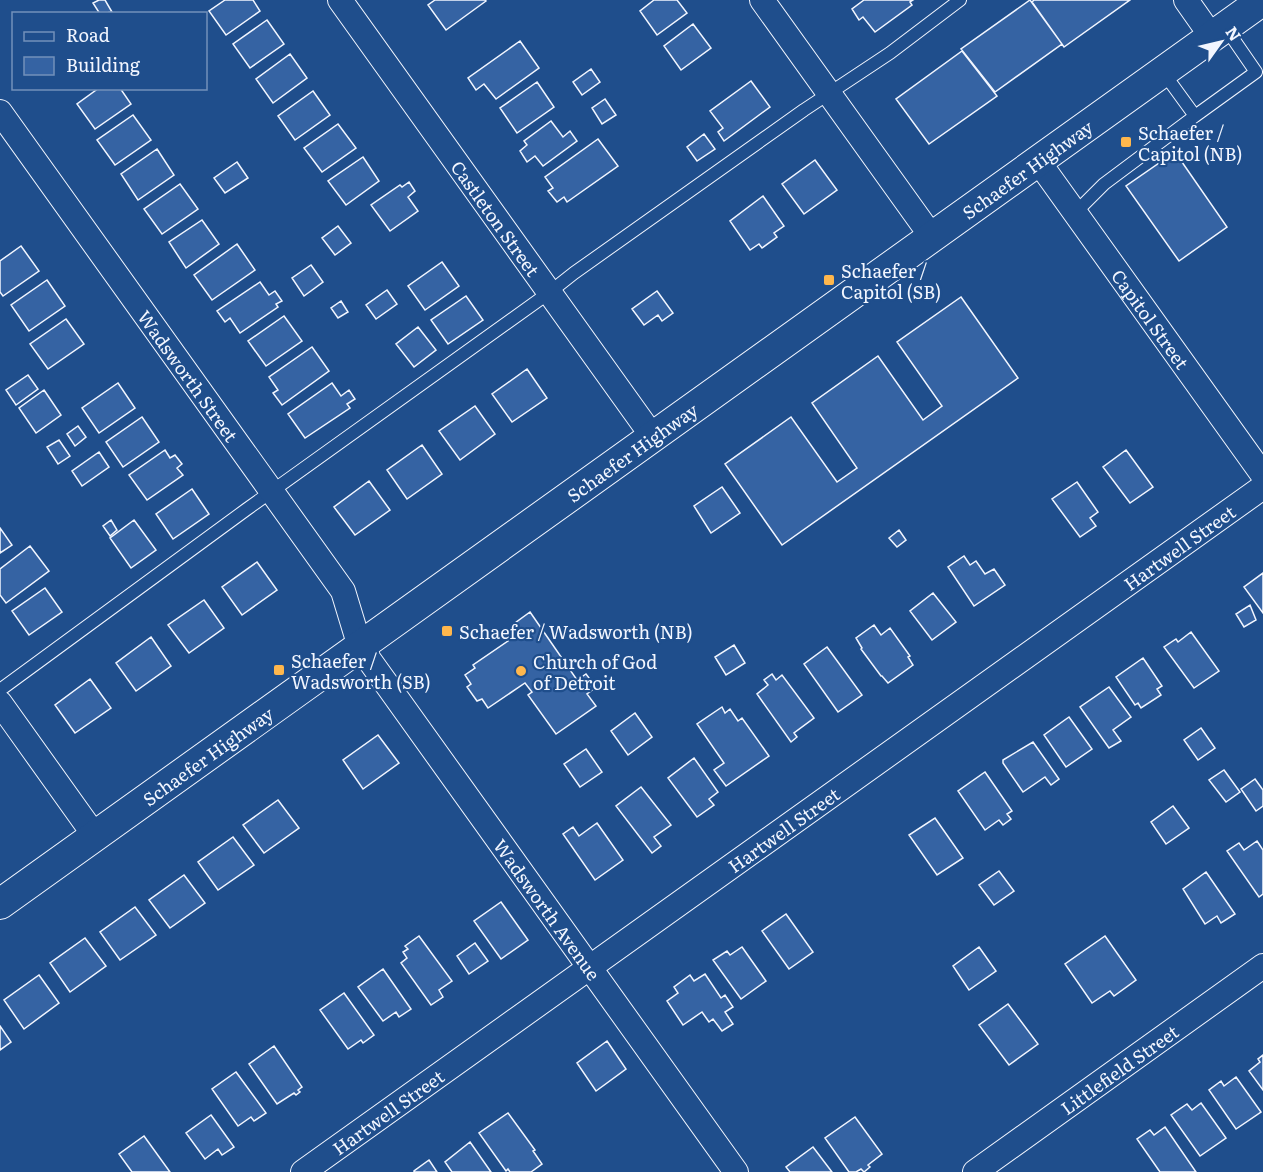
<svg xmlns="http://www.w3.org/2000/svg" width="1263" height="1172" font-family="Literata,serif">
  <rect width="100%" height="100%" fill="#1f4e8c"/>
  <path fill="#3563a3" stroke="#f2f6ff" stroke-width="1.5" d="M99 0H105L112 12 100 14 93 3Z
    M225 0H253L260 11 226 35 209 11Z
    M435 0H485L486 1 446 30 428 5Z
    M654 0H677L687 13 657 35 640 11Z
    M864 0H913L910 2 912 5 875 32 863 17 859 20 852 9Z
    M1030 0 1062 44 995 92 961 49Z
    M1034 0H1130L1064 47 1032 2Z
    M267 20 284 44 250 68 233 44Z
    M693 24 711 48 681 70 664 46Z
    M520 41 539 68 496 99 484 84 476 90 468 78Z
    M962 51 997 96 929 144 896 99Z
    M290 54 307 78 273 103 256 79Z
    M591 69 600 82 582 95 573 82Z
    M751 81 770 107 724 141 718 132 723 128 710 111Z
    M537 82 554 107 517 133 500 108Z
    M99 88H120L131 104 95 129 77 104Z
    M313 91 330 115 295 140 278 116Z
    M605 99 616 115 602 124 592 108Z
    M133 115 151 140 115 165 97 140Z
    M551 121 563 137 570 131 577 141 543 166 535 156 527 162 520 151 527 145 524 141Z
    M338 124 356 148 322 172 304 148Z
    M704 134 715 149 697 161 687 147Z
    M598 139 618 166 567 202 564 197 557 202 548 191 553 188 545 177Z
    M157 149 174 175 138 200 121 174Z
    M1175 152 1227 227 1179 261 1126 186Z
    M363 157 379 181 346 205 328 181Z
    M815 160 837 190 804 214 782 184Z
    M237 162 248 178 225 193 214 178Z
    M409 182 415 191 408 197 418 211 390 231 371 205 400 185 402 187Z
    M180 184 198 209 162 234 144 209Z
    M763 196 784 226 774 233 777 237 762 248 759 244 750 250 730 221Z
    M202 220 219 244 186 268 169 242Z
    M338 226 351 243 335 255 322 238Z
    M237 244 255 270 212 300 194 275Z
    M21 246 39 271 3 296 0 292V261Z
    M442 262 459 286 425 310 408 286Z
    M311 265 323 282 304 296 292 278Z
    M47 280 65 306 29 331 11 305Z
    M260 282 269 295 275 291 282 301 276 304 278 307 240 333 230 318 225 322 217 311Z
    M387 290 397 304 376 319 366 305Z
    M657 291 673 313 662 321 658 315 644 325 632 309Z
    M466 296 483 320 448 344 431 320Z
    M961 297 1018 378 782 545 725 464 791 417 837 482 857 468 812 403 878 356 923 420 942 406 897 342Z
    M341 301 348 312 338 318 331 308Z
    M284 316 302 341 266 366 248 341Z
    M66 319 84 344 48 369 30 344Z
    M418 327 436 350 414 367 396 344Z
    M312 347 329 371 282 405 273 393 278 390 269 377Z
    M527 369 547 398 512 422 492 394Z
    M28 375 38 389 16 405 6 390Z
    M118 383 135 408 99 433 82 408Z
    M332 383 341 396 349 390 355 399 347 404 350 408 305 438 288 414Z
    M44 390 61 415 36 433 19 408Z
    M475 406 495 434 460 460 439 431Z
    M142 417 159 442 123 467 106 442Z
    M78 426 86 437 75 446 67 434Z
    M59 440 70 456 58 464 47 447Z
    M422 445 442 474 407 499 387 470Z
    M165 450 170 458 175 455 182 464 177 468 183 475 147 500 129 475Z
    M1126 450 1153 487 1130 503 1103 467Z
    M99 452 109 467 82 486 72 471Z
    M369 481 390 510 355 535 334 507Z
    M1077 482 1098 512 1090 518 1096 526 1080 537 1052 499Z
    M722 487 740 513 711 533 694 506Z
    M192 489 209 514 173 539 156 514Z
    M111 520 117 530 110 536 103 526Z
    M134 520 156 550 131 568 110 538Z
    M0 528 12 545 0 553Z
    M899 530 906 540 897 547 889 538Z
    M30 546 49 571 6 603 0 595V569Z
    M964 556 970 565 976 561 985 574 994 569 1005 585 974 606 948 567Z
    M257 562 277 590 242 615 222 587Z
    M1263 573V613L1244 587Z
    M45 588 62 612 29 635 12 611Z
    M933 593 956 622 932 640 910 611Z
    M204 600 224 628 189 653 168 625Z
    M1250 605 1256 620 1244 627 1236 614Z
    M530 612 577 680 586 674 596 687 587 694 596 706 556 734 528 695 532 692 525 683 488 708 482 699 477 701 467 687 471 684 465 675 475 668 473 665 521 632 515 623Z
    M874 625 881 635 890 628 910 656 908 657 913 665 888 683 882 676H881L861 649 862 648 856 638Z
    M1191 632 1219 671 1194 688 1164 647 1176 639 1178 642Z
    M151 637 171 666 136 691 116 663Z
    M734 645 745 663 726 675 715 657Z
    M827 647 862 695 838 712 804 664Z
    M1143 658 1162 686 1157 689 1161 695 1141 708 1138 703 1135 705 1116 677Z
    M772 674 776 680 782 675 814 718 794 733 797 737 791 742 757 694 768 685 764 680Z
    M90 679 111 708 75 733 55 705Z
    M1109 687 1131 717 1113 730 1121 741 1109 748 1080 707Z
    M722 707 725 713 730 709 738 721 742 718 769 756 726 786 714 770 724 763 697 724Z
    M635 713 652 737 628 755 611 731Z
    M1069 717 1092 749 1066 767 1044 735Z
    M1201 728 1215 748 1198 760 1184 740Z
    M378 735 399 763 363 789 343 760Z
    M1033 742 1059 779 1051 785 1045 777 1023 792 1003 763V760Z
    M586 749 602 772 580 787 564 764Z
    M694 758 718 792 709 799 714 805 697 817 668 778Z
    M1224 770 1240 792 1226 802 1209 780Z
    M985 772 1012 811 1007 814 1011 819 1003 825 999 820 985 830 958 791Z
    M1255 779 1263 790V806L1256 811 1241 789Z
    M641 787 671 825 654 837 661 846 652 853 616 806Z
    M278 800 299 828 264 853 243 825Z
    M1173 806 1189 828 1166 844 1151 822Z
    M935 818 963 858 937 875 909 835Z
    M597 823 623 860 595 880 563 834 573 827 579 836Z
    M233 837 254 865 218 890 198 862Z
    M1257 841 1263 850V894L1259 897 1227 851 1239 843 1244 850Z
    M999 871 1014 891 994 905 979 885Z
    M1206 872 1235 914 1221 923 1217 916 1205 924 1183 889Z
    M184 875 205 903 170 928 149 900Z
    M501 902 528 940 501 959 474 921Z
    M135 907 156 935 120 960 100 932Z
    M786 914 813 952 789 969 762 931Z
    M419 936 452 981 439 990 443 997 431 1005 401 963 407 958 403 952 408 949 405 946Z
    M1105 936 1136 980 1114 996 1110 991 1092 1003 1065 964Z
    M85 938 106 966 70 992 50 963Z
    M475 943 488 961 469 974 457 956Z
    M742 947 766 981 741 999 713 960 727 951 730 955Z
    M979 947 996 971 969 990 953 966Z
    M383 969 411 1009 399 1017 396 1012 383 1021 358 987Z
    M705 974 721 998 725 995 733 1007 725 1012 733 1024 722 1031 713 1019 709 1022 702 1012 683 1025 667 1001 678 993 674 987 690 975 694 981Z
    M39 975 59 1003 24 1029 4 1000Z
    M344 993 374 1035 363 1043 361 1040 348 1049 320 1010Z
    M1008 1004 1038 1044 1009 1065 979 1025Z
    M0 1026 11 1042 0 1050Z
    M607 1041 626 1069 596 1091 577 1063Z
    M274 1046 302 1087 298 1090 300 1092 296 1095 294 1093 277 1104 249 1064Z
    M1263 1055V1090L1249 1071 1260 1062 1258 1059Z
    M236 1072 266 1113 254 1121 251 1117 238 1126 212 1089Z
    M1236 1077 1261 1112 1236 1129 1209 1090 1221 1081 1224 1086Z
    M1201 1103 1226 1138 1200 1156 1171 1115 1187 1104 1192 1110Z
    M508 1113 535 1150 533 1151 542 1164 531 1172H510L508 1169 506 1171 479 1133Z
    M211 1115 234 1147 222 1155 218 1149 205 1159 186 1133Z
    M855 1117 882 1154 868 1165 870 1167 864 1172 861 1169 856 1172H849L825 1138Z
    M1165 1127 1196 1172H1160L1137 1139 1150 1130 1154 1135Z
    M144 1136 170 1172H132L119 1154Z
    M470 1142 491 1172H452L445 1162Z
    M813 1147 832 1172H790L786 1167Z
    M429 1160 437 1172H414V1171Z"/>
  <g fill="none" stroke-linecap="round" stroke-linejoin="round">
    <defs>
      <path id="service" d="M1163 72 1195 116 1256 72 1225 27
        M1075 213 1104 184 1195 116
        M0 690 247 509 550 292 574 273 804 110 890 53 960 0"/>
      <g id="minor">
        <path id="s1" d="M340 0 653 437"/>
        <path d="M762 0 932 237"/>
        <path d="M1186 0 1212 37"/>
        <path id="s2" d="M0 112 343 591 360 647 736 1172"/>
        <path id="s3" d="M1038 161 1263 475"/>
        <path d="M0 703 95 836"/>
        <path id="s4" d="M303 1172 1263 487"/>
        <path id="s5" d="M975 1172 1263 966"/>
      </g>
      <g id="tertiary">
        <path id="s6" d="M0 904 1263 0"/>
      </g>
    </defs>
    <use href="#service" stroke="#f2f6ff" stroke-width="14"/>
    <use href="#minor" stroke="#f2f6ff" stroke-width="26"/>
    <use href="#tertiary" stroke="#f2f6ff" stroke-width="32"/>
    <use href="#service" stroke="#1f4e8c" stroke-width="12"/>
    <use href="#minor" stroke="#1f4e8c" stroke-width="24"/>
    <use href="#tertiary" stroke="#1f4e8c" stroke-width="30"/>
  </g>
  <g fill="#ffb74d" stroke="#1f4e8c" stroke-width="2">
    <rect x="1120" y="136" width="12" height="12" rx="3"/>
    <rect x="823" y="274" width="12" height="12" rx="3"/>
    <rect x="441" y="625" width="12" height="12" rx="3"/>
    <rect x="273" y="664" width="12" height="12" rx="3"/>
    <circle cx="521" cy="671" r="6"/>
  </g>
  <g text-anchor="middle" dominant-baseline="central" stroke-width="4.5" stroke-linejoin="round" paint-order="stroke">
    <g font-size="18" fill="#f2f6ff" stroke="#1f4e8c" text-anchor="start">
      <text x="1138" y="132">Schaefer /<tspan x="1138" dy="21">Capitol (NB)</tspan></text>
      <text x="841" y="270">Schaefer /<tspan x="841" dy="21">Capitol (SB)</tspan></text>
      <text x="459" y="631">Schaefer / Wadsworth (NB)</text>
      <text x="291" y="660">Schaefer /<tspan x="291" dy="21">Wadsworth (SB)</tspan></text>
      <text x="533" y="661">Church of God<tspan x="533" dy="21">of Detroit</tspan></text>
    </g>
    <g font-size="18" fill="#f2f6ff" stroke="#1f4e8c">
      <text stroke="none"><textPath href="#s6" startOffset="1263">Schaefer Highway</textPath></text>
      <text stroke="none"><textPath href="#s1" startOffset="268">Castleton Street</textPath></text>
      <text stroke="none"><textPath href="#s3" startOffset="194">Capitol Street</textPath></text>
      <text stroke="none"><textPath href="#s2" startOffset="324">Wadsworth Street</textPath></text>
      <text stroke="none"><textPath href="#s6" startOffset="777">Schaefer Highway</textPath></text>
      <text stroke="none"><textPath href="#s4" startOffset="1076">Hartwell Street</textPath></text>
      <text stroke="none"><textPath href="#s6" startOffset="255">Schaefer Highway</textPath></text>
      <text stroke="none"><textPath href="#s4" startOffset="590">Hartwell Street</textPath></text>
      <text stroke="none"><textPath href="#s2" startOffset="970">Wadsworth Avenue</textPath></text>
      <text stroke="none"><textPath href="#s5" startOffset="177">Littlefield Street</textPath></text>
      <text stroke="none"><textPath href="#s4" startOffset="104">Hartwell Street</textPath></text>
    </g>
  </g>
  <rect x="12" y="12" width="195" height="78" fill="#1f4e8c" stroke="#7391ba" stroke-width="1.5"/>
  <rect x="24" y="32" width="30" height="9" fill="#1f4e8c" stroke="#7391ba" stroke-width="1.5"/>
  <text x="66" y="42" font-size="18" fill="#f2f6ff">Road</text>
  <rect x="24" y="57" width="30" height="18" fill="#3563a3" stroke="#7391ba" stroke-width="1.5"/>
  <text x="66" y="72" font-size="18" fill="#f2f6ff">Building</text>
  <g transform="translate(1221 42) rotate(56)" stroke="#1f4e8c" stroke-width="4.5" paint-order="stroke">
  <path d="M0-4.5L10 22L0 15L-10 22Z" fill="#f2f6ff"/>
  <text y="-9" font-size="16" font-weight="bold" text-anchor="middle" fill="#f2f6ff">N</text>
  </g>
</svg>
